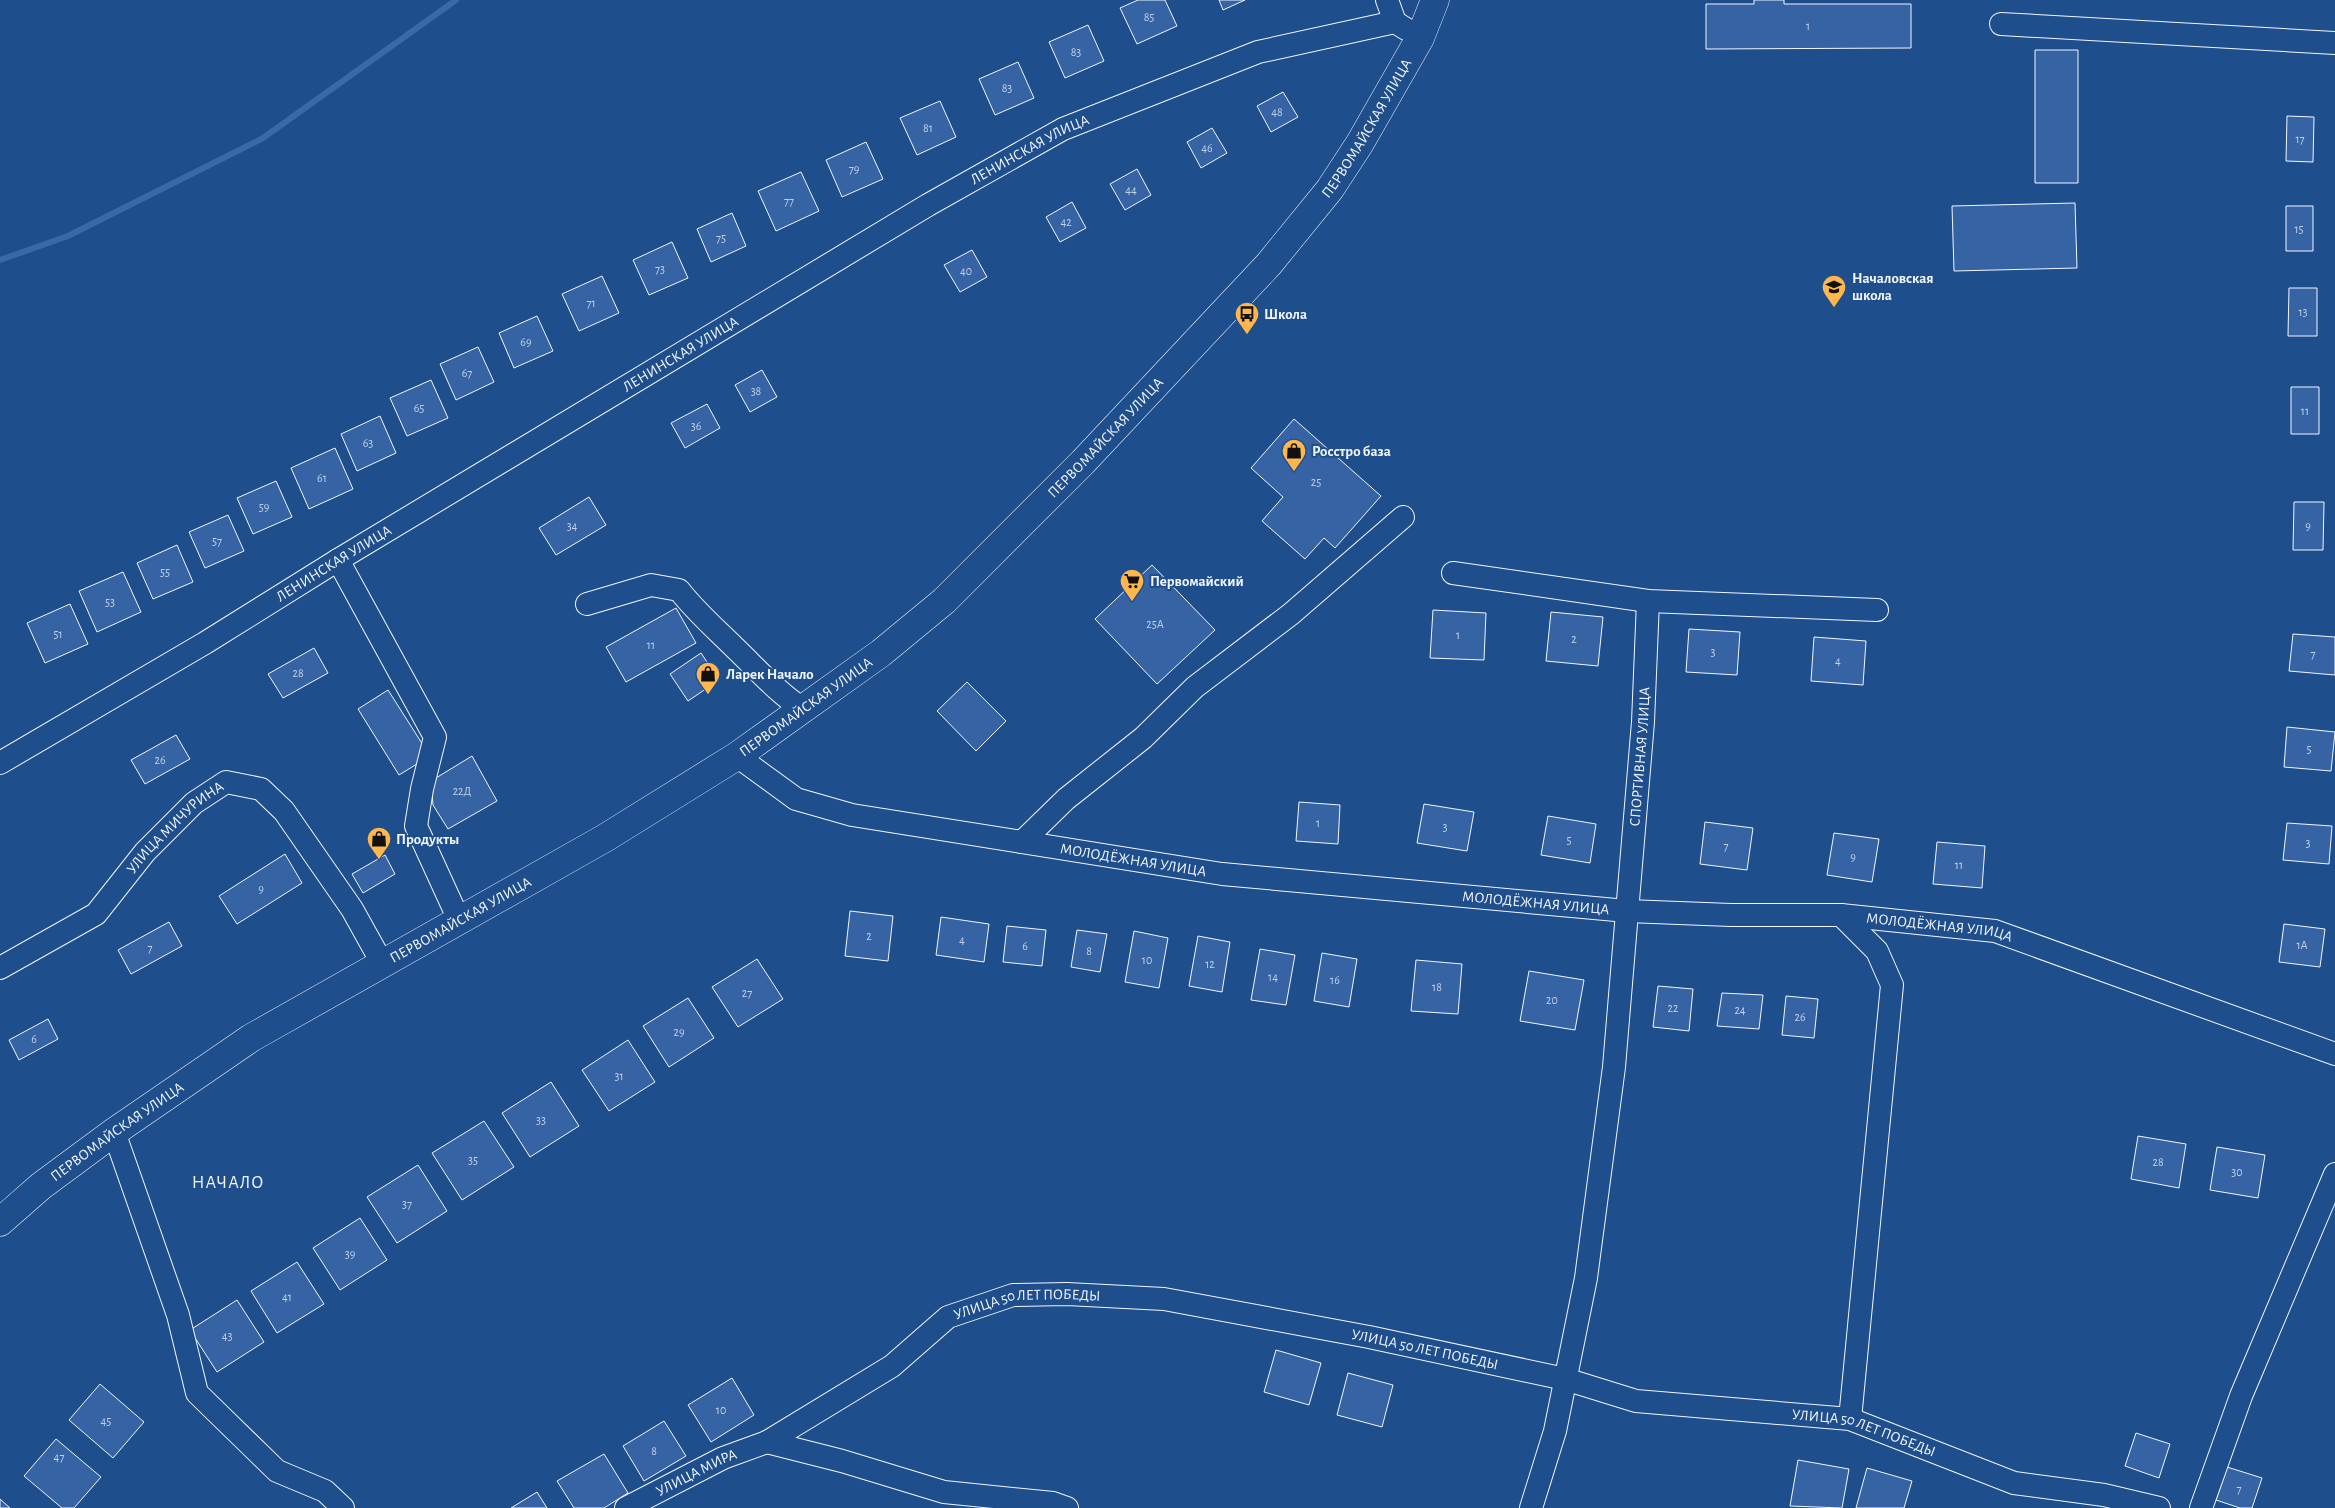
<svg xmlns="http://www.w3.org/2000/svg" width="2335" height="1508" font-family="'Alegreya Sans',sans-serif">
  <rect width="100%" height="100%" fill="#1f4e8c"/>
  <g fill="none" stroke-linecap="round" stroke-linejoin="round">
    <path stroke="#3b69a3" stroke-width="6" d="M0 260 68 236 263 138 456 0"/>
  </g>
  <path fill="#3563a3" stroke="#f2f6ff" d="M1138 0H1165L1177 26 1137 44 1120 8Z
    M1219 0H1245L1223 10Z
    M1754 0H1784V4H1911V48L1706 49V4H1754Z
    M1088 25 1104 61 1065 78 1049 42Z
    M2035 50H2078V183H2035Z
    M1018 62 1034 98 995 115 979 79Z
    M1283 92 1298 117 1271 132 1257 106Z
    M940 101 956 137 917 155 900 118Z
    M2287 116 2314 117 2313 162 2286 161Z
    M1212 128 1227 153 1201 168 1187 142Z
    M866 142 883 179 842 197 826 160Z
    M1137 169 1151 195 1125 210 1110 184Z
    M801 172 819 211 776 231 758 191Z
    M1072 202 1086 228 1060 242 1046 217Z
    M2075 203 2077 268 1954 271 1952 206Z
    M2286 206H2313V251H2286Z
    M732 213 746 246 711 262 697 229Z
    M672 242 688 278 649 295 633 260Z
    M972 250 987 277 960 292 944 265Z
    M602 276 619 313 579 331 562 294Z
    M2289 288H2317V336H2288Z
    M537 316 553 351 514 368 499 333Z
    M478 347 494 382 456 400 440 364Z
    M762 370 777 397 750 412 735 385Z
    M431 380 448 418 407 436 390 398Z
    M2291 387H2319V434H2291Z
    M707 404 720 428 685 448 671 423Z
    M380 416 396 453 357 471 341 434Z
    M1294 419 1381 496 1335 548 1324 538 1305 559 1262 521 1283 497 1251 468Z
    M335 448 353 489 309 509 291 468Z
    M276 481 292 517 253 534 237 498Z
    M589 497 606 525 556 555 539 528Z
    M2294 502H2324L2323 550H2293Z
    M228 515 244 551 205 568 189 532Z
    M177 545 193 582 153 599 137 563Z
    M1152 565 1215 630 1157 684 1095 619Z
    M123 572 141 612 97 632 79 591Z
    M70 604 88 644 45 663 27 623Z
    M676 608 696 643 626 682 606 647Z
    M1433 610 1486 613 1484 660 1430 658Z
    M1551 612 1603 617 1598 666 1546 661Z
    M1689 629 1740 632 1737 675 1686 672Z
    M2293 634 2335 637V675L2289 671Z
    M1814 637 1866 641 1863 685 1811 681Z
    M314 648 328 673 283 698 268 674Z
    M701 653 719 680 688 701 670 674Z
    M967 682 1006 721 976 751 937 711Z
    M388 690 430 756 399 775 358 709Z
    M2287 727 2335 732 2331 771 2284 767Z
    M176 735 190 759 145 784 131 760Z
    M472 756 497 801 448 829 433 805 431 781Z
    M1299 802 1340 805 1338 844 1296 841Z
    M1424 804 1474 812 1467 851 1417 843Z
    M1548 816 1596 824 1590 863 1541 855Z
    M1705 822 1753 828 1747 870 1700 864Z
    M2287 823 2332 826 2329 864 2283 860Z
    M1834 833 1879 839 1872 882 1827 875Z
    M1937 842 1985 846 1982 888 1933 884Z
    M285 854 302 883 237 924 219 896Z
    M385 855 395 874 363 893 352 874Z
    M850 911 893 916 888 961 845 956Z
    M941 917 989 924 984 962 936 955Z
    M169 922 182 946 131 974 118 950Z
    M2284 924 2325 929 2320 967 2279 962Z
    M1007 926 1046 930 1042 966 1003 962Z
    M1077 930 1107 934 1100 972 1071 967Z
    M1134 931 1168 938 1159 988 1125 982Z
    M1198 936 1230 942 1222 992 1189 986Z
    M1260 949 1295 955 1286 1005 1251 1000Z
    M1322 953 1357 959 1349 1007 1314 1001Z
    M757 959 783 999 738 1027 712 987Z
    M1416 960 1462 964 1458 1014 1411 1011Z
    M1529 971 1584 980 1575 1030 1520 1021Z
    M1658 986 1693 989 1689 1031 1653 1027Z
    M1722 993 1763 995 1759 1029 1717 1026Z
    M1786 996 1818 999 1814 1038 1782 1035Z
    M688 998 714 1038 669 1067 643 1026Z
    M48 1019 58 1039 19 1060 9 1040Z
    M628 1040 655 1082 609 1111 582 1070Z
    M551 1082 579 1126 530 1157 502 1113Z
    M484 1121 514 1167 462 1200 432 1153Z
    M2138 1136 2186 1144 2179 1188 2131 1179Z
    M2217 1147 2265 1155 2258 1198 2210 1190Z
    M418 1165 447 1211 397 1243 367 1197Z
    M360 1218 387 1260 340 1290 313 1248Z
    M297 1262 324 1304 277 1333 251 1291Z
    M237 1300 264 1342 217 1372 190 1330Z
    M1276 1350 1321 1363 1309 1405 1264 1392Z
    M1348 1373 1393 1385 1382 1427 1337 1415Z
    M732 1378 754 1415 711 1442 688 1405Z
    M100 1384 144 1422 113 1458 69 1420Z
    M664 1421 686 1456 644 1481 623 1446Z
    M2136 1433 2170 1444 2159 1478 2125 1466Z
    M56 1439 101 1477 74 1508H62L24 1476Z
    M604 1454 628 1493 604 1508H574L557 1481Z
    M1798 1460 1849 1469 1842 1508 1790 1506Z
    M2227 1467 2262 1478 2252 1508H2240L2216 1500Z
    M1867 1468 1912 1481 1904 1508H1856Z
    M537 1492 547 1508H511Z
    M0 1499 10 1508H0Z"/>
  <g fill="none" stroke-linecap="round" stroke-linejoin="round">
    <defs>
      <g id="minor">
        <path d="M1387 0 1395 22 1406 29"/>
        <path d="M2001 24 2335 43"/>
        <path d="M338 560 435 737 422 789 416 826 459 920"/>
        <path d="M1453 573 1648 601 1877 610"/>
        <path d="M587 604 651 585 679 590C696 612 716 629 735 648 758 670 777 692 804 710"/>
        <path id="s1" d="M737 756 796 799 852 815 1222 874 1627 911 1731 915H1841L1995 931 2335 1054"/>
        <path id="s2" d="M0 763 205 643 338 560 928 205 1063 129 1258 52 1395 22"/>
        <path d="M1022 842 1066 799 1143 738 1195 687 1291 614 1403 517"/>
        <path d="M1841 915 1877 951 1892 985 1850 1419"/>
        <path id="s3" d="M0 968 96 914 145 852 194 803 226 782 261 789 284 811 352 909 382 963"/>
        <path d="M114 1132 178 1315 197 1393 277 1471 325 1491 343 1508"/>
        <path d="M767 1442 842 1461 944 1492 1053 1503 1067 1508"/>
        <path id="s4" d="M626 1508 723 1458 767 1442 892 1366 948 1317 1013 1295 1067 1294 1164 1299 1369 1337 1565 1379 1636 1401 1850 1419 2014 1483 2104 1495 2159 1508"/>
        <path id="s5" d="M1531 1508 1555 1431 1586 1278 1614 1067 1643 722 1648 601"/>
        <path d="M2201 1508 2241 1396 2335 1174"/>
      </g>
      <g id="major">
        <path id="s6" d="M0 1222 41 1186 114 1132 251 1038 605 838 737 756 881 653 944 601 1083 462 1269 264 1330 189 1360 143 1420 38 1435 0"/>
      </g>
    </defs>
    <use href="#minor" stroke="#f2f6ff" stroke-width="24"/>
    <use href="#major" stroke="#f2f6ff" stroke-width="29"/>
    <use href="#minor" stroke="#1f4e8c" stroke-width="22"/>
    <use href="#major" stroke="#1f4e8c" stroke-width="28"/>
  </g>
  <defs>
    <symbol id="school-pin" viewBox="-11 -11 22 30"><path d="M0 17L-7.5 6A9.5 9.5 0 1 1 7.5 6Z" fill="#ffb74d" stroke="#1f4e8c"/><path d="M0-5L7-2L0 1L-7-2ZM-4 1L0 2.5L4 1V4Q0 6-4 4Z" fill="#111"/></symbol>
    <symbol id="bus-pin" viewBox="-11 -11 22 30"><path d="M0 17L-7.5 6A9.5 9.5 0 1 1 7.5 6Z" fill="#ffb74d" stroke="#1f4e8c"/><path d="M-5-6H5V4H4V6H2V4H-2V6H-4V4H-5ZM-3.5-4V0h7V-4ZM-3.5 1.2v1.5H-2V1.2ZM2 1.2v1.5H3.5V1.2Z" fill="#111"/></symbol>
    <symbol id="shop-pin" viewBox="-11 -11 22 30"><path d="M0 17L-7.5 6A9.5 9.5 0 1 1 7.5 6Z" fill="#ffb74d" stroke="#1f4e8c"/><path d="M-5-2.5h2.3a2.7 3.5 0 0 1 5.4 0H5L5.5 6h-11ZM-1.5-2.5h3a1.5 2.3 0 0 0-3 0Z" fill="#111"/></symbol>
    <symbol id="supermarket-pin" viewBox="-11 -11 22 30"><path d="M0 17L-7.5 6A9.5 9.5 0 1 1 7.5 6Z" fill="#ffb74d" stroke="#1f4e8c"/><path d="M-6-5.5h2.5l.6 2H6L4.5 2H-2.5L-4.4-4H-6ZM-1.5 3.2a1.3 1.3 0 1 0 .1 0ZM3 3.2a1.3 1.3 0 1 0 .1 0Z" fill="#111"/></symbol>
  </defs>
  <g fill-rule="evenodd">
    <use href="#school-pin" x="1820" y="273" width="28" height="38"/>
    <use href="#bus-pin" x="1233" y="300" width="28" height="38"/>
    <use href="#shop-pin" x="1280" y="437" width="28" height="38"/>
    <use href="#supermarket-pin" x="1118" y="567" width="28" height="38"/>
    <use href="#shop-pin" x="694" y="660" width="28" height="38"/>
    <use href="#shop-pin" x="365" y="825" width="28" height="38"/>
  </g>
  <g text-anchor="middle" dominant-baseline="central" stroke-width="4" stroke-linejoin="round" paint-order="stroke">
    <g font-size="12" fill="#c3d1e8">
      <text x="1149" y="17">85</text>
      <text x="1808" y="26">1</text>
      <text x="1076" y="52">83</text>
      <text x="1007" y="88">83</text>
      <text x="1277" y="112">48</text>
      <text x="928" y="128">81</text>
      <text x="2300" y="139">17</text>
      <text x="1207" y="148">46</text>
      <text x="854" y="169">79</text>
      <text x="1131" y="190">44</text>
      <text x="789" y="201">77</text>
      <text x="1066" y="222">42</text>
      <text x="2299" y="229">15</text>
      <text x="721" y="238">75</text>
      <text x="660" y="269">73</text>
      <text x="966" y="271">40</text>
      <text x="591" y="303">71</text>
      <text x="2303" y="312">13</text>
      <text x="526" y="342">69</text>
      <text x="467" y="373">67</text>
      <text x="756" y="391">38</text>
      <text x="419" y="408">65</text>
      <text x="2305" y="411">11</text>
      <text x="696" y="426">36</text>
      <text x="368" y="443">63</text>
      <text x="322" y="478">61</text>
      <text x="1316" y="482">25</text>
      <text x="264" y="507">59</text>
      <text x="572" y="526">34</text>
      <text x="2308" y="526">9</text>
      <text x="217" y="541">57</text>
      <text x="165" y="572">55</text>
      <text x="110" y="602">53</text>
      <text x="1155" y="624">25А</text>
      <text x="58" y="634">51</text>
      <text x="1458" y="635">1</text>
      <text x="1574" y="639">2</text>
      <text x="651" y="645">11</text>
      <text x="1713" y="652">3</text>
      <text x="2313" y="654">7</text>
      <text x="1838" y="661">4</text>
      <text x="298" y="673">28</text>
      <text x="2309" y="749">5</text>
      <text x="160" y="760">26</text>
      <text x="462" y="791">22Д</text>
      <text x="1318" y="823">1</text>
      <text x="1445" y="827">3</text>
      <text x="1569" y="840">5</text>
      <text x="2308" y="843">3</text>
      <text x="1726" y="846">7</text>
      <text x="1853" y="857">9</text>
      <text x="1959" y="865">11</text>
      <text x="261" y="889">9</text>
      <text x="869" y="936">2</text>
      <text x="962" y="940">4</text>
      <text x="2302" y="945">1А</text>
      <text x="1025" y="946">6</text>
      <text x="150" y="948">7</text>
      <text x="1089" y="951">8</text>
      <text x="1147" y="960">10</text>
      <text x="1210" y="964">12</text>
      <text x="1273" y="977">14</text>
      <text x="1335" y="980">16</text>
      <text x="1437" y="987">18</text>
      <text x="747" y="993">27</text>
      <text x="1552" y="1000">20</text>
      <text x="1673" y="1008">22</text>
      <text x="1740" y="1010">24</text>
      <text x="1800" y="1017">26</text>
      <text x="679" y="1032">29</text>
      <text x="34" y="1039">6</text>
      <text x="619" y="1076">31</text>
      <text x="541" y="1120">33</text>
      <text x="473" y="1160">35</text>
      <text x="2158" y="1162">28</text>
      <text x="2237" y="1172">30</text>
      <text x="407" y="1204">37</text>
      <text x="350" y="1254">39</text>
      <text x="287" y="1297">41</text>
      <text x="227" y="1336">43</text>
      <text x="721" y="1410">10</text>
      <text x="106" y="1421">45</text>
      <text x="654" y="1451">8</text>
      <text x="59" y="1457">47</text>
      <text x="2239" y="1489">7</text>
    </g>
    <g font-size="15" fill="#f2f6ff" stroke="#1f4e8c">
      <text stroke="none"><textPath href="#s6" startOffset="1768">ПЕРВОМАЙСКАЯ УЛИЦА</textPath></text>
      <text stroke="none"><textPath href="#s2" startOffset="1199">ЛЕНИНСКАЯ УЛИЦА</textPath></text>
      <text stroke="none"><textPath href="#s2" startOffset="794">ЛЕНИНСКАЯ УЛИЦА</textPath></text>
      <text stroke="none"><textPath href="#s6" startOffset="1362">ПЕРВОМАЙСКАЯ УЛИЦА</textPath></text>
      <text stroke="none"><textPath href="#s2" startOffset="389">ЛЕНИНСКАЯ УЛИЦА</textPath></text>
      <text stroke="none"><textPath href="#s6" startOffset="958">ПЕРВОМАЙСКАЯ УЛИЦА</textPath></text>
      <text stroke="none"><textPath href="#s5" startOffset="761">СПОРТИВНАЯ УЛИЦА</textPath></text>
      <text stroke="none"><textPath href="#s3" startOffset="228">УЛИЦА МИЧУРИНА</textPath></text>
      <text stroke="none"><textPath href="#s1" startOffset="416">МОЛОДЁЖНАЯ УЛИЦА</textPath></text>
      <text stroke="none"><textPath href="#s1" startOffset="821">МОЛОДЁЖНАЯ УЛИЦА</textPath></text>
      <text stroke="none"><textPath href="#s6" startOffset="552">ПЕРВОМАЙСКАЯ УЛИЦА</textPath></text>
      <text stroke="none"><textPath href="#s1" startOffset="1226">МОЛОДЁЖНАЯ УЛИЦА</textPath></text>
      <text stroke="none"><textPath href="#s6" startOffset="148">ПЕРВОМАЙСКАЯ УЛИЦА</textPath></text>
      <text stroke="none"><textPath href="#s4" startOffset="458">УЛИЦА 50 ЛЕТ ПОБЕДЫ</textPath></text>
      <text stroke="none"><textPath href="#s4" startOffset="862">УЛИЦА 50 ЛЕТ ПОБЕДЫ</textPath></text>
      <text stroke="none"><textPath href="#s4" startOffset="1311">УЛИЦА 50 ЛЕТ ПОБЕДЫ</textPath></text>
      <text stroke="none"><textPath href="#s4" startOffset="79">УЛИЦА МИРА</textPath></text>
    </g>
    <g font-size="15" font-weight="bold" fill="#f2f6ff" stroke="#1f4e8c" text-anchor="start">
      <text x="1852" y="278">Началовская<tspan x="1852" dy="17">школа</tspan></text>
      <text x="1264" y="314">Школа</text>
      <text x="1312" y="451">Росстро база</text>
      <text x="1150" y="581">Первомайский</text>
      <text x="726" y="674">Ларек Начало</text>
      <text x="396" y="839">Продукты</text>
    </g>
    <g font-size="18" letter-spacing="1" fill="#f2f6ff" stroke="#1f4e8c">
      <text x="228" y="1183">НАЧАЛО</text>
    </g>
  </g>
</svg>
